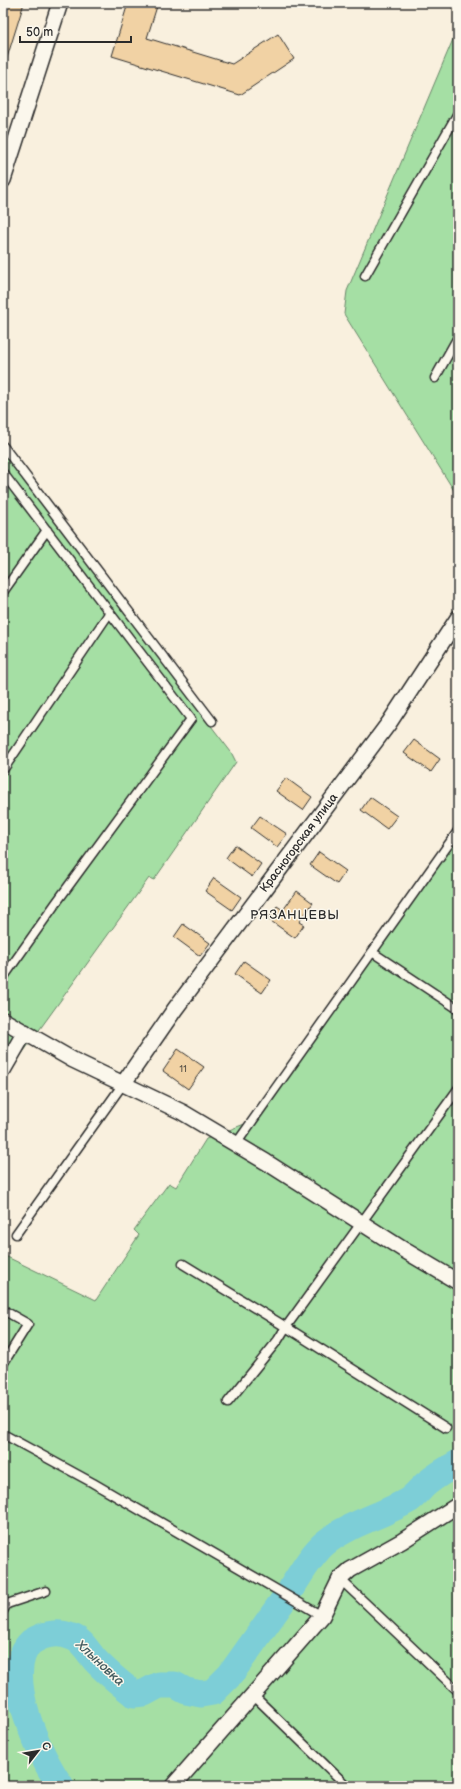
<svg xmlns="http://www.w3.org/2000/svg" width="461" height="1789" font-family="'Balsamiq Sans',sans-serif">
  <rect width="100%" height="100%" fill="#f9f0de"/>
  <filter id="ink" filterUnits="userSpaceOnUse"><feTurbulence type="fractalNoise" baseFrequency=".025" numOctaves="2"/><feDisplacementMap in="SourceGraphic" scale="8" xChannelSelector="R" yChannelSelector="G"/><feConvolveMatrix kernelMatrix="1 2 1 2 8 2 1 2 1" color-interpolation-filters="sRGB"/></filter>
  <g filter="url(#ink)">
    <path fill="#a5dfa4" stroke="#688568" d="M458 23V497L344 314 347 291 454 37Z
      M3 454 231 752 236 762 154 880 149 878 3 1080Z
      M458 824V1786H3V1255L96 1300 139 1235 134 1230 169 1183 176 1187 206 1139 247 1123Z"/>
    <g fill="none" stroke-linecap="round" stroke-linejoin="round">
      <path stroke="#7dced7" stroke-width="27" d="M292 1587C302 1572 311 1555 325 1543 350 1523 382 1516 409 1500 416 1495 421 1488 427 1483 437 1475 447 1469 458 1463
        M61 1786C39 1756 0 1671 31 1642 43 1634 58 1631 72 1637 82 1640 88 1652 95 1660 107 1673 121 1684 134 1694L144 1693 159 1685H175L186 1691 201 1694 213 1692 230 1675 282 1602"/>
    </g>
    <path fill="#f1d2a4" stroke="#2b2b2b" d="M3 3H24L6 61H3Z
      M128 3H158L147 38 232 64 278 34 294 59 240 95 112 56Z
      M414 740 440 759 431 772 404 753Z
      M286 778 312 797 303 810 276 791Z
      M370 797 397 816 387 829 361 810Z
      M260 816 287 834 277 847 251 828Z
      M235 845 261 864 252 877 226 858Z
      M319 852 346 871 337 884 310 865Z
      M214 878 241 897 232 910 205 891Z
      M297 891 313 903 299 922 304 925 295 938 268 919 277 906 283 910Z
      M183 924 210 943 200 956 174 937Z
      M244 961 271 980 262 993 235 974Z
      M178 1049 204 1067 188 1089 163 1071Z"/>
    <g fill="none" stroke-linecap="round" stroke-linejoin="round">
      <defs>
        <path id="service" d="M365 276 458 113
          M435 378 458 337
          M3 446 212 721
          M3 473 191 719 56 903 3 978
          M3 592 47 530
          M3 770 110 612
          M372 952 458 1009
          M236 1144 458 831
          M16 1234 123 1084
          M183 1264 286 1327 446 1428
          M3 1310 28 1324 3 1364
          M228 1402 278 1340 286 1327 458 1089
          M3 1434 93 1483 322 1616
          M340 1579 458 1691
          M3 1611 7 1604 46 1591
          M253 1695 347 1786"/>
        <path id="minor" d="M3 180 60 3
          M3 1020 73 1060 182 1112 266 1162 404 1250 458 1282
          M3 1070 25 1032
          M123 1084 175 1009 389 723 458 618
          M173 1786 322 1616 340 1579 350 1570 402 1541 458 1505"/>
      </defs>
      <use href="#service" stroke="#2b2b2b" stroke-width="11"/>
      <use href="#minor" stroke="#2b2b2b" stroke-width="18"/>
      <use href="#service" stroke="#fbf7ec" stroke-width="8"/>
      <use href="#minor" stroke="#fbf7ec" stroke-width="15"/>
    </g>
  </g>
  <g text-anchor="middle" dominant-baseline="central" stroke-width="3" stroke-linejoin="round" paint-order="stroke">
    <g font-size="10" fill="#5c5549">
      <text x="183" y="1069">11</text>
    </g>
    <g font-size="12" fill="#2b2b2b" stroke="#fbf7ec">
      <text transform="translate(299 843) rotate(-53)">Красногорская улица</text>
    </g>
    <g font-size="13" letter-spacing="1" fill="#2b2b2b" stroke="#fbf7ec">
      <text x="295" y="915">РЯЗАНЦЕВЫ</text>
    </g>
    <g font-size="13" font-style="italic" fill="#445c5f" stroke="#fbf7ec">
      <text transform="translate(100 1663) rotate(43)">Хлыновка</text>
    </g>
  </g>
  <rect width="461" height="1789" fill="none" stroke="#fbf7ec" stroke-width="16"/>
  <rect x="8" y="8" width="445" height="1773" fill="none" stroke="#2b2b2b" stroke-width="1.5" filter="url(#ink)"/>
  <g transform="translate(38 1751) rotate(59)" stroke="#fbf7ec" stroke-width="3" paint-order="stroke">
  <path d="M0-3L7 15L0 10L-7 15Z" fill="#2b2b2b"/>
  <text y="-6" font-size="11" font-weight="bold" text-anchor="middle" fill="#2b2b2b">С</text>
  </g>
  <path d="M20 36v6h111v-6" fill="none" stroke="#2b2b2b" stroke-width="2"/>
  <text x="26" y="36" font-size="12" fill="#2b2b2b" stroke="#fbf7ec" stroke-width="3" paint-order="stroke">50 m</text>
</svg>
